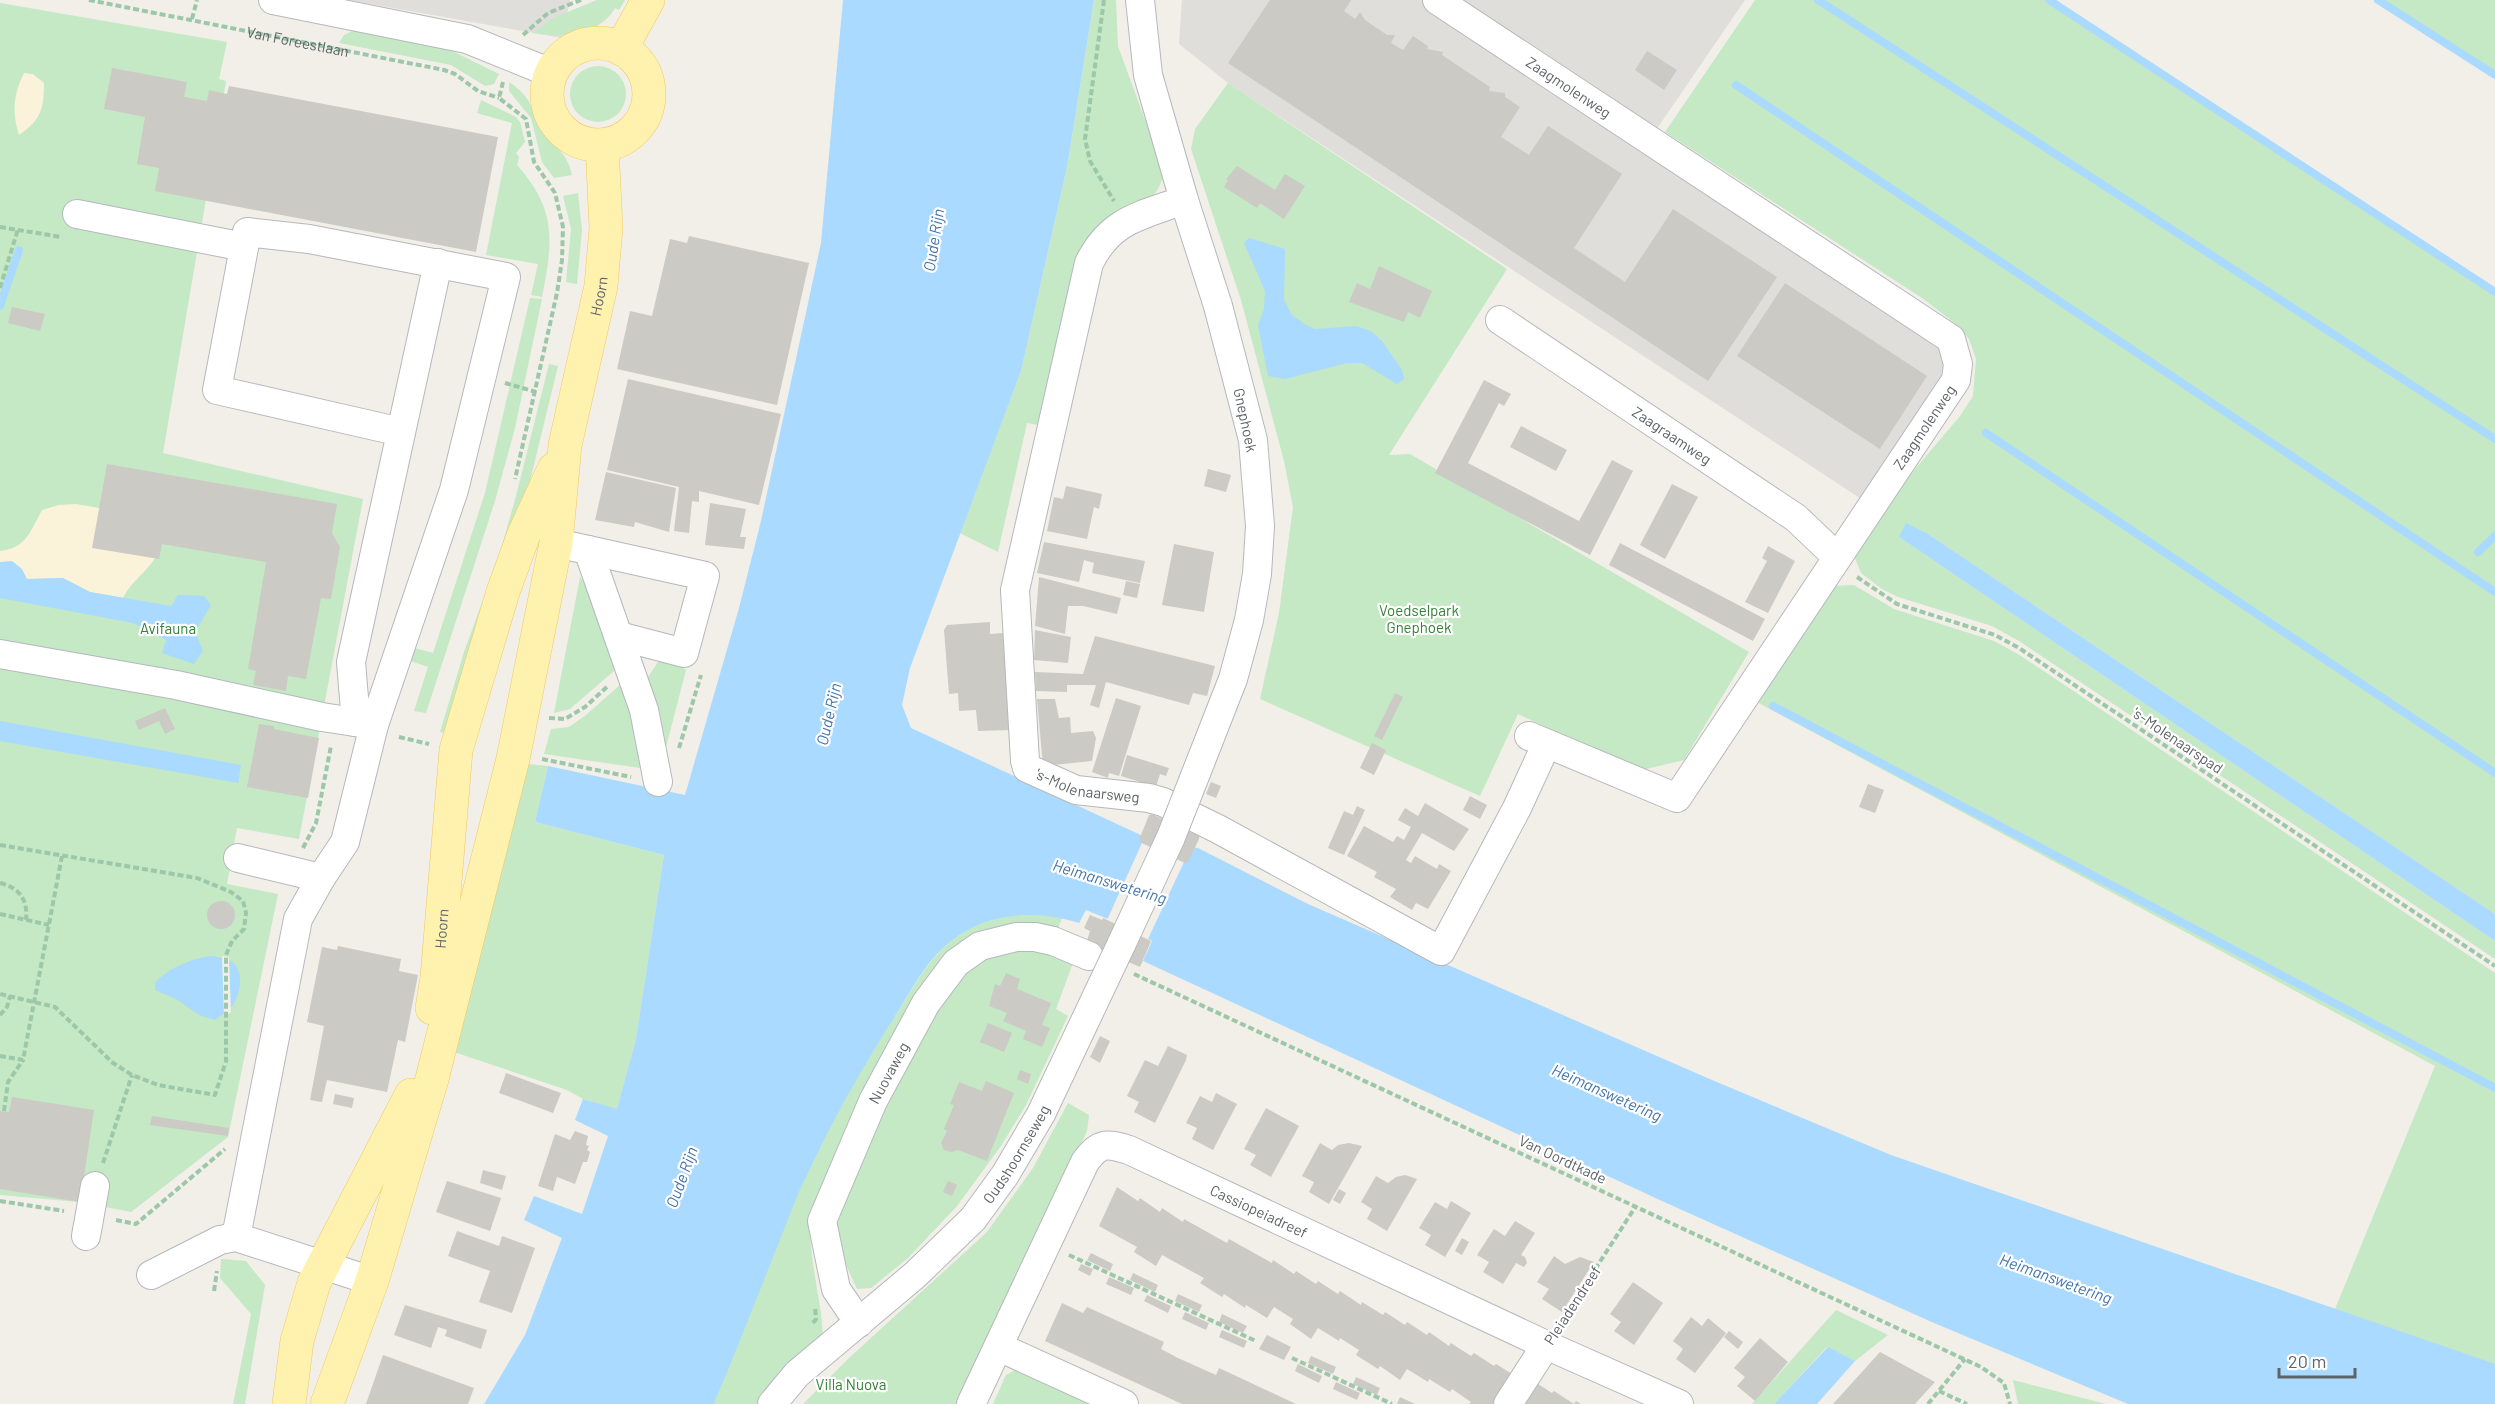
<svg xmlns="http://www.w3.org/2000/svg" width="2495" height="1404" font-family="Barlow,sans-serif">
  <rect width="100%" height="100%" fill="#f1efe8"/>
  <path fill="#e0deda" d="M348 0H570L562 38Z
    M1182 0H1745L1654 133 1971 365 1884 514 1228 83 1179 44Z"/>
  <path fill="#c5e8c5" d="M597 0H625L619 10 615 8C600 35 561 38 533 33L553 18Z
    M1094 0H1116L1118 46 1164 172C1156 209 1137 198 1111 215 1105 219 1099 226 1093 232L1042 426 1027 423 998 552 960 533 1021 371 1067 167Z
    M1755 0H2049L2495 292V914L1928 534 1899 537 2495 941V959L2019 641 1992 626 1898 597 1882 589 1861 573 1853 553 1881 509 1960 416 1973 396 1976 359 1969 339 1952 321 1922 298 1665 132Z
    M2382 0H2495V73Z
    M0 3 227 42 219 79 226 81 163 453 363 499 299 839 237 828 227 884 278 894 228 1137 131 1212 79 1202 0 1195Z
    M357 29 444 47 499 74 494 84 485 86 451 65 339 43 344 35Z
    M570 94a28 28 0 1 1 56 0a28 28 0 1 1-56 0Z
    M509 82C535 99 529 110 544 132 556 149 567 152 572 175L554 178 542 162 531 118 509 91Z
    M1228 83 1507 269 1389 455 1410 454 1749 652 1684 760 1638 771 1518 714 1480 796 1260 699 1279 613 1293 507 1284 461 1241 300 1191 149 1195 129Z
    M481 100 516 117 520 122 525 142 516 153 519 157 517 165C557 210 553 241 542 297L531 295 538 264 486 255 512 123 477 113Z
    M578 193 582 230 577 284 566 282 571 229 563 196Z
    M530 298 542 299 515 428 495 501 426 713 414 711 428 667 405 659 411 647 433 653 485 493Z
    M549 364 558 366 529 485 451 734 440 732 464 652 499 556 516 496Z
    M580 577 597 600 622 664 570 709 554 713Z
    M1854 585 1894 609 1994 641 2018 654 2495 973V1367L2335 1309 2435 1066 1755 701 1831 586Z
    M667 659 686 670 663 759 644 683 658 662Z
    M630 676 647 769 544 754 551 729 569 727 586 715Z
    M528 764 548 766 535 822 664 855 636 1039 617 1110 583 1099 567 1090 454 1052Z
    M1029 914 1062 918 1056 934 977 939 810 1227C810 1266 822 1301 823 1339L760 1404H714C745 1328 773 1250 806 1175 829 1122 859 1072 890 1024 908 997 924 964 949 943 971 924 1000 915 1029 914Z
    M1039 945 1074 960 1056 1009 1068 1016 1026 1105 1001 1146 957 1206 908 1258 871 1288 857 1289 842 1256 835 1227 842 1187 944 988 983 954Z
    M1068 1103 1089 1115 1087 1131 959 1404H803L849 1358 987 1232 1033 1168Z
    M221 1259 246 1261 265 1285 245 1404H233L251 1314 220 1278Z
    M1836 1310 1888 1335 1855 1361 1827 1347 1774 1404H1752Z
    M1017 1369 1105 1404H993L1006 1375Z
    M2013 1380 2106 1404H2018Z"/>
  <path fill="#fbf3d9" d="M24 73 33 74 44 83C44 109 41 120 19 135 12 113 13 95 24 73Z
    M76 504 99 508 155 558C146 573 132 580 123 598L90 592 63 578 27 579C20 566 15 561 0 562V551C27 548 30 531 42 510L59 505Z"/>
  <path fill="#aadaff" d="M843 0H1094L1067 167 1021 371 910 668 902 705 911 728 1160 844 1198 848 1308 904 1712 1080 1891 1155 2495 1364V1404H2128L1934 1323 1662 1201 1143 961 1152 941 1125 926 1086 910 1079 923C1034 910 988 911 950 942 926 961 910 992 894 1018 862 1068 833 1119 808 1173 795 1198 786 1226 775 1252 755 1303 735 1353 714 1404H484L525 1335 562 1238 524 1220 534 1196 582 1214 608 1136 575 1120 583 1099 617 1109 636 1039 664 855 535 822 548 766 685 795 739 608 761 521 821 243Z
    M1249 238 1285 249 1284 300 1292 315 1306 325 1315 329 1356 326 1371 331 1382 341 1402 370 1404 379 1397 384 1362 363H1347L1285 379 1268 376 1258 325 1264 309 1265 291 1244 243Z
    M1906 523 1928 534 2495 914V941L1899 537Z
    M12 561 22 569 27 579 63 578 90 592 171 606 178 595 204 596 211 605 195 632 203 651 194 664 162 653 166 640 133 623 0 598V562Z
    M0 721 241 765 238 783 0 741Z
    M214 956C222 958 232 959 236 966 244 978 239 998 231 1008 226 1013 220 1016 215 1020L199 1015 176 999 155 990V983C169 967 195 957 214 956Z
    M1828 1347 1855 1361 1817 1404H1774Z"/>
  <path fill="#f1efe8" d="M1142 843 1184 862 1148 939 1107 920Z
    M222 956 229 957 231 1012 224 1017Z"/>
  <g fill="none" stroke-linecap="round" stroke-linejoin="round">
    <path stroke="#aadaff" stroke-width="8" d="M1818 0 2495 439
      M2049 0 2495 292
      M2378 0 2495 75
      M1736 85 2495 592
      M0 306 19 250
      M1986 433 2495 773
      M2478 552 2495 536
      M1773 706 2495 1088"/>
  </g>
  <path fill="#cccac5" d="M1270 0H1351L1344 11 1355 19 1360 12 1365 20 1387 35H1395L1391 43 1403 50 1413 36 1428 46 1427 49 1443 52 1442 55 1490 87 1489 91 1505 93V97L1520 107 1501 137 1529 155 1548 126 1622 174 1574 248 1625 282 1673 209 1777 277 1708 381 1228 63Z
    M1647 51 1677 70 1664 90 1635 70Z
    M112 68 187 82 184 97 207 101 209 90 227 94 229 86 498 137 476 252 155 191 159 168 137 164 145 117 104 109Z
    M1237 166 1275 190 1285 174 1305 186 1284 219 1260 203 1257 208 1224 187 1228 180 1226 179Z
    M689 236 809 263 777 405 617 369 630 311 652 316 670 239 687 243Z
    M1379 266 1432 291 1420 318 1408 312 1404 322 1349 302 1357 283 1370 289Z
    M1785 283 1927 376 1880 449 1737 356Z
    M12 307 45 314 40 331 8 323Z
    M628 379 781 414 759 505 699 491V502L692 501 689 533 674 531 679 487 607 470Z
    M1484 380 1511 394 1504 406 1499 403 1468 463 1579 521 1612 460 1633 471 1590 555 1435 473Z
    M1521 426 1567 450 1556 471 1510 447Z
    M107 464 337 504 332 533 340 547 331 599 321 598 306 679 288 676 286 691 253 685 256 671 248 669 266 562 162 544 159 559 92 548Z
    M1208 469 1231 475 1226 492 1204 486Z
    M606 472 676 488 669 532 635 522 634 527 595 520Z
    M1672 484 1698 497 1665 559 1640 545Z
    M1066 486 1102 494 1099 509 1094 507 1087 539 1047 531 1054 497 1063 499Z
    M710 503 746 509 740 537H746L744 549 705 545Z
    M1044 542 1145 561 1140 583 1092 573 1094 563 1084 560 1079 582 1037 573Z
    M1620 543 1765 619 1753 641 1609 565Z
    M1174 544 1214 552 1204 612 1162 605Z
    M1768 546 1795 561 1768 613 1745 602 1767 561 1762 558Z
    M1039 577 1121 598 1117 614 1083 606H1068L1065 634 1035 626Z
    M1126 581 1140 584 1137 598 1123 595Z
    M990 622V634L1003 633 1011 730 978 731 976 710 959 711 958 693 949 694 944 630 947 625Z
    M1035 630 1071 637 1068 663 1034 660Z
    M1095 636 1215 666 1207 696 1193 693 1189 705 1106 682 1099 708 1090 705 1096 685H1067V692L1036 691 1035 672 1083 674Z
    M1395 693 1403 697 1382 740 1374 736Z
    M1116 698 1141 706 1119 776 1109 773 1108 778 1092 772Z
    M1037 699H1055L1059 718 1070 717 1071 733 1093 731 1096 738 1092 761 1043 766Z
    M165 708 175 729 165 734 159 721 139 730 135 721Z
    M259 724 274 726V729L319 738 308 798 247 787Z
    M1372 743 1386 750 1374 775 1360 768Z
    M1127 755 1169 768 1166 776 1160 774 1156 787 1121 776Z
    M1211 782 1221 786 1216 798 1206 794Z
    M1868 784 1884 790 1875 813 1859 807Z
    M1470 796 1487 805 1480 819 1463 810Z
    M1425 803 1469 829 1454 851 1422 833 1406 860 1411 863 1415 856 1437 869 1439 864 1451 871 1428 909 1416 903 1412 910 1390 897 1396 889 1374 877 1377 872 1347 856 1364 826 1393 842 1397 836 1404 840 1411 827 1398 820 1405 808 1418 816Z
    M1357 806 1365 810 1344 855 1328 848 1344 811 1353 815Z
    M1149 815 1152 814 1199 836V839L1188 862 1185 863 1140 842 1139 840Z
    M207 915a14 14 0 1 1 28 0a14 14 0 1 1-28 0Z
    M1090 915 1102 920 1103 918 1151 941 1140 967 1086 944 1090 931 1084 928Z
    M338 946 401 959 399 971 418 975 405 1042 398 1040 387 1092 327 1080 322 1102 310 1100 324 1026 307 1022 322 947 337 950Z
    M1006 973 1020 979 1017 989 1051 1003 1042 1025 1050 1028 1042 1047 1023 1039 1026 1031 1003 1021 1007 1013 989 1006 995 984 1000 986Z
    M988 1023 1012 1033 1004 1052 980 1042Z
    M1100 1036 1110 1041 1100 1063 1090 1057Z
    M1168 1046 1187 1055 1186 1060 1155 1123 1134 1112 1139 1102 1127 1096 1145 1060 1158 1066Z
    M1020 1070 1031 1074 1028 1084 1017 1079Z
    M506 1073 561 1093 553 1113 499 1093Z
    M986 1081 1014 1093 987 1161 958 1150 951 1152 944 1150 941 1143 947 1131 944 1129 954 1105 950 1104 959 1082 982 1091Z
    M1216 1093 1237 1104 1213 1150 1192 1139 1197 1128 1186 1123 1200 1096 1212 1102Z
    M335 1094 354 1098 352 1108 333 1104Z
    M12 1097 94 1110 80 1202 0 1189V1111L9 1112Z
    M1266 1108 1299 1126 1271 1177 1250 1165 1256 1155 1244 1149Z
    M152 1116 229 1128 228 1136 150 1125Z
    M575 1131 588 1136 586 1145 589 1146 587 1150 590 1152 587 1162H583L575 1184 557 1177 553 1191 538 1186 555 1134 570 1140Z
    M1320 1143 1332 1150 1338 1145 1349 1143 1362 1146 1329 1204 1309 1192 1314 1182 1302 1176Z
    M483 1170 506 1176 502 1190 480 1183Z
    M1405 1175 1417 1179 1387 1231 1367 1219 1372 1209 1361 1202 1376 1176 1388 1183 1396 1177Z
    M447 1181 501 1198 490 1231 436 1212Z
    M948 1181 957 1185 952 1196 943 1192Z
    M1117 1187 1138 1201 1140 1198 1160 1212 1162 1208 1183 1222 1184 1219 1227 1243 1229 1239 1272 1263 1273 1260 1294 1274 1296 1271 1316 1284 1318 1281 1338 1294 1340 1291 1361 1305 1362 1302 1383 1315 1385 1312 1405 1325 1407 1322 1427 1335 1429 1332 1449 1346 1451 1343 1471 1356 1474 1353 1494 1366 1496 1364 1517 1377 1500 1404H1469L1471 1402 1452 1389 1450 1392 1429 1379 1428 1382 1407 1369 1400 1380 1380 1366 1378 1369 1356 1355 1359 1350 1340 1338 1339 1341 1318 1328 1311 1339 1290 1324 1293 1319 1274 1307 1267 1318 1246 1305 1245 1308 1224 1294 1222 1297 1200 1283 1204 1278 1162 1255 1156 1266 1134 1252 1137 1247 1099 1226Z
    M1339 1189 1346 1193 1340 1204 1333 1200Z
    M1451 1201 1471 1213 1445 1257 1425 1245 1431 1235 1419 1228 1435 1202 1447 1209Z
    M1515 1221 1535 1233 1521 1255 1525 1257 1527 1263 1524 1267 1516 1263 1503 1284 1483 1272 1489 1262 1477 1255 1494 1229 1505 1236Z
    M457 1231 499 1246 502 1236 535 1248 512 1313 479 1302 490 1271 448 1256Z
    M1462 1238 1469 1242 1462 1255 1455 1251Z
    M1091 1253 1113 1264 1110 1271 1087 1260Z
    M1554 1256 1565 1264 1580 1257 1594 1262 1562 1312 1542 1299 1549 1289 1537 1282Z
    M1081 1264 1093 1269 1090 1276 1078 1270Z
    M1133 1273 1158 1285 1155 1292 1130 1280Z
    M1109 1277 1134 1288 1131 1295 1106 1284Z
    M1633 1282 1663 1303 1634 1345 1614 1331 1621 1322 1610 1314Z
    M1178 1294 1202 1305 1199 1312 1175 1301Z
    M1147 1295 1171 1306 1168 1313 1144 1301Z
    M1062 1303 1083 1313 1087 1307 1164 1342 1161 1349 1178 1358 1216 1375 1219 1368 1296 1404H1182L1045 1341Z
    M405 1305 487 1330 481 1349 445 1336 447 1330 438 1327 431 1348 394 1335Z
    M1185 1312 1209 1323 1206 1330 1182 1319Z
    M1222 1314 1247 1326 1243 1333 1219 1322Z
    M1691 1317 1702 1326 1708 1318 1726 1333 1695 1373 1676 1359 1683 1349 1673 1341Z
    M1222 1330 1247 1341 1244 1348 1219 1337Z
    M1729 1331 1743 1342 1738 1349 1724 1337Z
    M1267 1335 1291 1347 1284 1360 1259 1349Z
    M1760 1338 1788 1362 1755 1401 1737 1386 1745 1377 1734 1368Z
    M1880 1352 1935 1382 1915 1404H1833Z
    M383 1355 474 1388 468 1404H366Z
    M1311 1356 1336 1367 1333 1374 1308 1363Z
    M1298 1364 1322 1376 1319 1383 1295 1371Z
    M1356 1377 1380 1388 1377 1395 1353 1384Z
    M1532 1380 1552 1393 1554 1391 1574 1404 1576 1401 1581 1404H1516Z
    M1336 1382 1360 1393 1357 1400 1333 1389Z
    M1400 1397 1415 1404H1397Z"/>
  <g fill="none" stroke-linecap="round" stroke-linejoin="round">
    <defs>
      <g id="minor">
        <path d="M273 0 467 39 551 73"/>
        <path d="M1140 0 1148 75 1184 200 1218 306"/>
        <path id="s2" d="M1437 0 1951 339 1958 364 1956 380 1677 798 1529 736"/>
        <path id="s3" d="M1184 200C1141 216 1111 219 1089 263L1015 590 1025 761 1027 768 1076 790 1149 798 1163 802 1218 829 1441 951 1517 808 1546 745"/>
        <path d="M77 214 244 247"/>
        <path id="s4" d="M1500 320 1796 518 1837 557"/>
        <path d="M556 543 588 550 644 710 658 782"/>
        <path d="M588 550 705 576 684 653 619 636"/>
        <path d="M0 654 176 685 322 717 374 725"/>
        <path d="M356 722 351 662 438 263"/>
        <path d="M238 858 321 878"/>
        <path d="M1121 945 1171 837"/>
        <path d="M86 1236 95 1186"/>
        <path d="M151 1275 220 1240 236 1237"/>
        <path d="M372 1281 236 1237 298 919 321 878 345 842 374 725 454 490 506 277 309 239 247 232 217 390 401 432"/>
        <path id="s5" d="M859 1323 836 1289 822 1221 873 1101 926 1003 956 963 980 946 1016 937H1035L1053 941 1089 956"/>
        <path d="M999 1347 1124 1404"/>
        <path d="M772 1404 797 1374 915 1275 973 1219"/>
        <path id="s6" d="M971 1404 1085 1162C1100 1142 1106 1143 1129 1150L1546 1345 1679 1404"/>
        <path d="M1508 1404 1546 1345"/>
      </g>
      <g id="major">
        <circle cx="598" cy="94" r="51"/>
        <path d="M621 49 648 0"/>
        <path id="s7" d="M432 1008 437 978 456 750 503 592 524 534 554 469"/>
        <path d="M289 1404 297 1341 314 1283 411 1095"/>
        <path id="s8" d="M327 1404 372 1281 432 1079 513 759 556 543 565 445 601 286 606 228 602 145"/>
      </g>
    </defs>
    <use href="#minor" stroke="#b5b8bc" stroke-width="30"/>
    <use href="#major" stroke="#f2c960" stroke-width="34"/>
    <g stroke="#9cc7a9" stroke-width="4" stroke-dasharray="6 3" stroke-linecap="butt">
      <path id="s1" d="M89 0 444 70 455 74 478 91 499 98"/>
      <path d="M1104 0 1085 139 1090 161 1114 201"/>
      <path d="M192 19 197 0"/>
      <path d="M523 35 548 13 581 0"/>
      <path d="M503 82 499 98 526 119 534 162 555 193 563 227 562 260 557 293 515 479"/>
      <path d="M0 227 61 237"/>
      <path d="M0 288 18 229"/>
      <path d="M505 383 536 392"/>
      <path d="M1857 577 1897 604 1995 635 2019 648 2495 966"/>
      <path d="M549 718 565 719 585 707 608 686"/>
      <path d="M399 737 429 744"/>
      <path d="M679 748 701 675"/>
      <path d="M542 759 631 777"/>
      <path d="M0 845 197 878 231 892 243 901 246 913 244 929 232 941 226 955V1061L215 1095 158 1085 132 1075 113 1063 55 1007 0 994"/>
      <path d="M303 848 316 823 331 746"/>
      <path d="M0 883C20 888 28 900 26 920"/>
      <path d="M0 914 49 925"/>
      <path d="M1134 974 1981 1367 2004 1383 2010 1404"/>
      <path d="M0 1015 7 1007 10 996"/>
      <path d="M0 1056 23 1060 62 856"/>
      <path d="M4 1111 8 1082 23 1060"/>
      <path d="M103 1163 132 1075"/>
      <path d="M0 1201 64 1211"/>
      <path d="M116 1220 136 1224 225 1149"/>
      <path d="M1069 1255 1256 1341"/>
      <path d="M214 1291 217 1271"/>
      <path d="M1561 1322 1636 1206"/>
      <path d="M813 1323 816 1319 815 1307"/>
      <path d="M1292 1358 1392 1404"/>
      <path d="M1939 1391 1967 1404"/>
      <path d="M1928 1404 1965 1359"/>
    </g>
    <use href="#minor" stroke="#fff" stroke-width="28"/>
    <use href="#major" stroke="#fff2af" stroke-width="33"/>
    <defs>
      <g id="minor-bridge">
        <path d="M1171 837 1233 679 1249 620 1257 574 1260 526 1253 440 1218 306"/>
        <path id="s9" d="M973 1219 1005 1175 1041 1114 1121 945"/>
      </g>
    </defs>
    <use href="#minor-bridge" stroke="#b5b8bc" stroke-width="30" stroke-linecap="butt"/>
    <use href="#minor-bridge" stroke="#fff" stroke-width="28"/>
  </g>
  <g text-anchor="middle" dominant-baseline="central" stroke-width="4.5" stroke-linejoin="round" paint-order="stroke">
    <g font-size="15" fill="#5f6368" stroke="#fff">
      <text stroke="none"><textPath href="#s1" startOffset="213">Van Foreestlaan</textPath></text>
      <text stroke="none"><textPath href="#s2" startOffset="158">Zaagmolenweg</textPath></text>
      <text stroke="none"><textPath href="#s8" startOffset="1143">Hoorn</textPath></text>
      <text transform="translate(1246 420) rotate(78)">Gnephoek</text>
      <text transform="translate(1924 427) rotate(-56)">Zaagmolenweg</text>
      <text stroke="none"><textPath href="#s4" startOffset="207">Zaagraamweg</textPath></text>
      <text transform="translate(2178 740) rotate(34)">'s-Molenaarspad</text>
      <text stroke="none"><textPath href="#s3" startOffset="696">'s-Molenaarsweg</textPath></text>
      <text stroke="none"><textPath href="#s7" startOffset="80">Hoorn</textPath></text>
      <text stroke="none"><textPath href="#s5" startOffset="273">Nuovaweg</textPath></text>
      <text stroke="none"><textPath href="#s9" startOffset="78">Oudshoornseweg</textPath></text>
      <text transform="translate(1563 1159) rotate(25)">Van Oordtkade</text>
      <text stroke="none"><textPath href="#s6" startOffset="462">Cassiopeiadreef</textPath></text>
      <text transform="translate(1572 1305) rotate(-57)">Pleiadendreef</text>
    </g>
    <g font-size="15" fill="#348238" stroke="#fff">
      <text x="1419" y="610">Voedselpark<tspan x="1419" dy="17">Gnephoek</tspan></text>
      <text x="168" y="628">Avifauna</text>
      <text x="851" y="1384">Villa Nuova</text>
    </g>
    <g font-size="16" font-style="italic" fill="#4174aa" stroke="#fff">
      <text transform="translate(933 240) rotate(-81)">Oude Rijn</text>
      <text transform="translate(828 714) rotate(-77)">Oude Rijn</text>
      <text transform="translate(1110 881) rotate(17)">Heimanswetering</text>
      <text transform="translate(1607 1092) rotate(24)">Heimanswetering</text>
      <text transform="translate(681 1177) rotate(-70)">Oude Rijn</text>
      <text transform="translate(2056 1278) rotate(20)">Heimanswetering</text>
    </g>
  </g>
  <path d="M2279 1368v9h76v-9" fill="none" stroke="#5f6368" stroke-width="3"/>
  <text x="2288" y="1368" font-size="18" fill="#5f6368" stroke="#ffffff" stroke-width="4.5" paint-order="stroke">20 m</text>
</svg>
